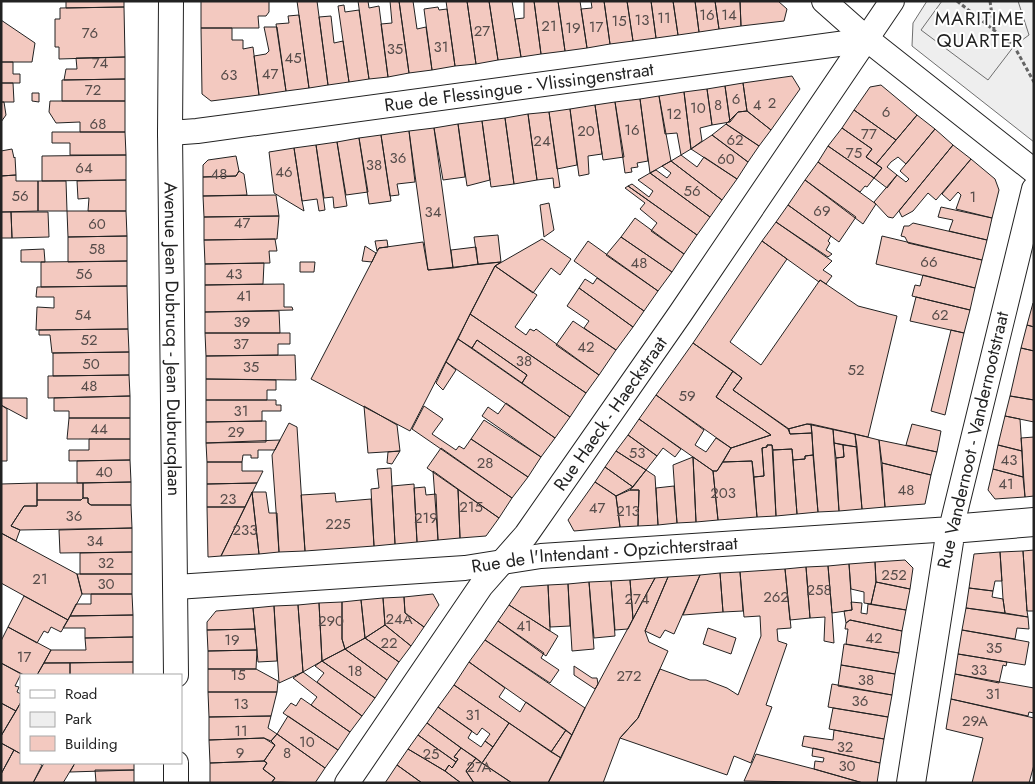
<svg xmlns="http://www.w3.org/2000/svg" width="1035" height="784" font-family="Jost,sans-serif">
  <rect width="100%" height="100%" fill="#fff"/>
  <path fill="#eee" stroke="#6f6f6f" d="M927 1H1034V142L912 46 913 23Z"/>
  <path fill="#ededed" stroke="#6f6f6f" d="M942 1H1018L1029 35 1014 46 988 80 921 30Z"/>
  <path fill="#f3c9c0" stroke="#222" d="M66 1H124V7L66 8Z
    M201 1H269V12L266 16H258L259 28H201Z
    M297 1H317L328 85 309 88Z
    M358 1H368L369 8 379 6 388 77 369 79Z
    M390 1H399L409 73 388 77 381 24 392 23Z
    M399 1H413L417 29 426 27 432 70 409 73Z
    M446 1H467L476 64 455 66Z
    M467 1H489L498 60 476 64Z
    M489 1H512L521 57 498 60Z
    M524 1H534L541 54 521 57 515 19 524 18Z
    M534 1H558L565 51 541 54Z
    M558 1H580L587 48 565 51Z
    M591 1H604L610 44 587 48 581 9 592 8Z
    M604 1H627L633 41 610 44Z
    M627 1H651L656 38 633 41Z
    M651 1H673L678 35 656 38Z
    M673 1H695L699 32 678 35Z
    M695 1H715L719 29 699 32Z
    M715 1H740L741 26 719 29Z
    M740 1H778L787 9 784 21 741 26Z
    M344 5 345 12 359 10 369 79 349 82 338 6Z
    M124 7 125 57 59 59V47H55V19H60V8Z
    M438 7 439 10 447 9 455 66 432 70 424 9Z
    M299 15 309 88 286 91 276 24 289 23 288 16Z
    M331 16 334 43 343 41 349 82 328 85 319 17Z
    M1 20 35 43 32 62H1Z
    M264 27H277L286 91 259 95 254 56 266 54 269 51Z
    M201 28H232V40H243V49L253 47 259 95 211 101 202 94Z
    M125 57V79L64 80 66 69H77L76 58Z
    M1 62H13V74H20V83H1Z
    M792 76 800 89 771 130 747 111 743 83Z
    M125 79V101H62V80Z
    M1 83H13L14 102H1Z
    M743 83 747 111 738 112 730 122 725 86Z
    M881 85 917 115 896 140 854 110 870 87Z
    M725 86 730 122 712 125 707 89Z
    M707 89 712 125 700 128 702 141 691 149 684 92Z
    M684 92 691 149 681 155 677 133 665 134 659 96Z
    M32 93H39V102L32 101Z
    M659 96 671 161 650 173 640 99Z
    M640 99 648 161 637 163 638 167 631 168 632 172 625 173 615 102Z
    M50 101H125V132H80V122L56 123 49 112Z
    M1 102H4L6 115 1 122Z
    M615 102 624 157 603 160 595 105Z
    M595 105 602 154 588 156 589 174 579 176 570 109Z
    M570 109 577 165 557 169 549 112Z
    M854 110 896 140 876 164 866 157 872 149 842 128Z
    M747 111 771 130 759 146 726 124 738 112Z
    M549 112 560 187 554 188 553 178 537 180 528 114Z
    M528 114 537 180 514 184 505 118Z
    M917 115 935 129 906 164 898 157 891 162 887 167 897 175 887 188 874 178 882 168 876 164Z
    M505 118 514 184 491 187 482 121Z
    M482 121 490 180 467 186 458 124Z
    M458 124 465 177 443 180 434 128Z
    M726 124 759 146 748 162 712 135Z
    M434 128 453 268 428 270 409 131Z
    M842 128 872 149 866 157 882 168 874 178 828 146Z
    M935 129 953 145 893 218 888 217 874 202 897 175 906 182 909 179 900 171Z
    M409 131 415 182 397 184 399 195 390 196 381 135Z
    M52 132H125L126 155H70V143H52Z
    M381 135 391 201 369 204 359 138Z
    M712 135 748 162 737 179 691 149Z
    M359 138 368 192 346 195 337 142Z
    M337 142 347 206 334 208 333 197 324 198 316 145Z
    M316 145 325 210 319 211 317 199 302 201 294 148Z
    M953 145 971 159 936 200 928 193 913 211 902 217 899 211Z
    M828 146 874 178 867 187 865 186 860 192 818 162Z
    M294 148 302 201 304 211 274 193 269 152Z
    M12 149 14 158 15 157 16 175 1 176V151Z
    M126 155V180L42 181V156Z
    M681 155 697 167 704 157 737 179 722 200 671 161Z
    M236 156 239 171 236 176 203 177V165L208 160Z
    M971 159 995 179 999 190 992 218 956 209 961 195 958 192 950 201 942 194Z
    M671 161 722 200 710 217 650 173 656 170 667 178 671 173 662 166Z
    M818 162 876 204 863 224 805 180Z
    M239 171 244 174 247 195 203 196V177L236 176Z
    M650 173 710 217 697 235 628 186 632 184 649 197 653 191 638 180Z
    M16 175V181H38V211L1 212V176Z
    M126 180V211H88L89 198 78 199 77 181Z
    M805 180 856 217 839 242 788 205Z
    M38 181H66L67 211H38Z
    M628 186 697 235 684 254 651 231 657 223 640 209 645 203 625 188Z
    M276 195 279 216 204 217 203 196Z
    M549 203 554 230 544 237 540 205Z
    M788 205 831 236 828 241 830 243 826 250 832 254 828 257 776 222Z
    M941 207 992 218 987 240 949 231 953 220 938 217Z
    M67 211H126L127 236 68 237Z
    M1 212H11L12 238H1Z
    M11 212H48L49 237 12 238Z
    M279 216 277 239 204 240V217Z
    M635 218 684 254 672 272 621 237Z
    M776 222 832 261 823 270 832 276 826 284 820 280 819 282 762 241Z
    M913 223 987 240 982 260 908 243 905 237 901 236 904 226H909Z
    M498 235 501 262 478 264 474 237Z
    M127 236V261L68 262V237Z
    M882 236 982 260 975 288 876 264Z
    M621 237 672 272 658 291 606 255Z
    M275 239 277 251H269L270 263 205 264 204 240Z
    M542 239 571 259 560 275 551 268 533 293 495 266Z
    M387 240 388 247 379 248 377 251 375 241Z
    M588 241 658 291 644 311 574 261Z
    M762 241 787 259 730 342 761 365 820 280 858 306 897 316 868 437 807 424 788 429 733 390 742 378 693 343Z
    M423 242 428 270 501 262 495 266 410 431 311 379 379 248Z
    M365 246 376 253 372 262 362 261Z
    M476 247 478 264 453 268 451 250Z
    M44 249 45 262H21V250Z
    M127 261V286L41 287V262Z
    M300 262H315L314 272H300Z
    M264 263 263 284 205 285V264Z
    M495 266 537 295 515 327 526 335 530 329 534 331 536 329 599 375 586 393 470 314Z
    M923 275 975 288 970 310 912 296 915 285 920 286Z
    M597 278 644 311 633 327 579 288 585 279 593 284Z
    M284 284V307H292L293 310 205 312V285Z
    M127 286 128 329 36 330 37 307 54 308V297H36L37 287Z
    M579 288 633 327 616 350 584 328 589 321 567 306Z
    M916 297 970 310 964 333 910 321Z
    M1033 303H1034V327L1027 325Z
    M279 311 280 333H205V312Z
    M470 314 586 393 570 417 522 383 527 375 477 340 472 348 458 339Z
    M573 321 616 350 599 375 556 345Z
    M1027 325 1034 327V351L1021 348Z
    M128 329 129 352 52 353 50 335H39V330Z
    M951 330 964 333 945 415 931 411Z
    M205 333H290V344H278V355L206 356Z
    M458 339 570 417 555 438 446 362Z
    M477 340 527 375 522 383 472 348Z
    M693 343 733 371 716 397 771 435 731 448 656 395Z
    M1021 348 1034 351V400L1010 396Z
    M129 352V375L53 376V353Z
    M295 355 296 380 206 379V356Z
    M446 362 456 370 443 390 436 383Z
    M733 371 742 378 733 390 789 429 790 434 812 433 813 455 805 456V459L793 460 792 449 773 450 772 445H767V447L762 448 764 476 754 477 752 461 723 462 731 448 771 435 716 397Z
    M129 375 130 396 48 398V376Z
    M206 379 276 380V390H267V400H206Z
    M656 395 704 430 695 445 706 452 716 438 731 448 717 471H713L639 419Z
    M130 396V418H69V411H54V398Z
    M1010 396 1034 400V422L1005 416Z
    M1 398H27V419L1 405Z
    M206 400H276V405H281V411H262V421L206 422Z
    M506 403 555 438 541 457 482 416 488 407 498 414Z
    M1 405 7 409V461H1Z
    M364 406 397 425 400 451 368 453Z
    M424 406 443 419 432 434 456 450 459 446 464 449 471 439 528 477 512 498 412 429Z
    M1005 416 1020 419 1022 451 998 445Z
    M69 418H130V439H67Z
    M639 419 681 449 675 457 663 448 657 456 628 435Z
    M484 420 541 457 528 477 471 439Z
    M266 421V442L206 443V422Z
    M289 423 297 427 305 551 279 552 272 455Z
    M807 424H811L812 433 790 434 788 429Z
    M811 424 833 429 839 511 818 512Z
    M912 424 941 431 937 452 906 445Z
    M833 429 855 434 857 447 834 443Z
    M855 434 879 440 885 507 862 509Z
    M628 435 657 456 646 470 616 451Z
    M1034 437V496L1025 497 1021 438Z
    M89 439H130V460L69 461V450H89Z
    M280 440 275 450H258V458H251V455H243L242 462H207L206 443Z
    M879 440 937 452 931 475 882 463Z
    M834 443 843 445 844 457 836 458Z
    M767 445H772L776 516 757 517 754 477 764 476 762 448 767 447Z
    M843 445 857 447 862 509 839 511 836 458 844 457Z
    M998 445 1022 451 1023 477 993 469Z
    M441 448 512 498 499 518 427 468Z
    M792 449 797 514 776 516 773 450Z
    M400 451 392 464 387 463 388 452Z
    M616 451 646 470 633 487 605 467Z
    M813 455 818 512 797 514 793 460 805 459V456Z
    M693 457 713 471 718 520 696 522Z
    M693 457 696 522 677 523 673 465Z
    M130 460 131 482 77 483V461Z
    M752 461 757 517 718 520 713 471H717L723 462Z
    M207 462H242V471H263L257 483 207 484Z
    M882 463 931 475 925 504 885 507Z
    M605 467 633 487 616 496 595 482Z
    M391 468 395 544 374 546 371 489 379 488 377 469Z
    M993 469 1023 477 1025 497 995 499 988 490Z
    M646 470 655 476 658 525 638 526 639 490H630Z
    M433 471 458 489 460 538 438 540Z
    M131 482V505H91L88 503V498H83V483Z
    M595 482 616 496 620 527 574 531 568 520Z
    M37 483H83V498L81 500H37Z
    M37 483V506H24L11 526 20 530 16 541 1 533V484Z
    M257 483 245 507H207V484Z
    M414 484 417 542 395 544 392 486Z
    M674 486 677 523 658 525 656 488Z
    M425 487 426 495 436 494 438 540 417 542 414 488Z
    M458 489 499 518 486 536 460 538Z
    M630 490H639L638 526 620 527 616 496Z
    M252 492 259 554 221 556 245 507Z
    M252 492H266L269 513H277L279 552 259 554Z
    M335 493 336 502 371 499 374 546 305 551 301 495Z
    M83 498H88V503L91 505H131L132 528 20 530 11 526 24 506H37V500H81Z
    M207 507H245L221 556 208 557Z
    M132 528V552L60 553 59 530Z
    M1 533 77 574 82 594 68 620 1 583Z
    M1034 550V611H1027L1023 551Z
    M1023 551 1027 611 1028 617 1005 613 1003 599 1000 552Z
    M132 552V574H80V553Z
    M1000 552 1002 581H995L993 591 969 588 974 554Z
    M905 560 913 568 910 589 876 582 875 562Z
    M875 562 876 582 871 604 864 603V592L851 589 849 564Z
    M849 564 852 610 832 613 828 566Z
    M828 566 832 613 834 643 824 641 825 617 810 618 806 567Z
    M806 567 810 618 790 620 785 569Z
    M785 569 791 628 777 629 778 641 787 644 766 705 772 707 751 763 734 756 727 775 620 738 638 718 660 669 690 680H706L727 688 738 695 761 636 760 616 744 617 740 572Z
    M740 572 743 611 723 612 720 573Z
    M720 573 723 612 683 615 700 575Z
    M77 574H132V594H82Z
    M700 575 674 634 665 630 660 638 645 631 668 577Z
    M668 577 645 631 649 642 668 651 638 718 620 738 603 783H548L585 708 655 578Z
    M655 578 633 619 630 580Z
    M630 580 633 619 628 629 615 630 611 581Z
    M611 581 615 636 594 638 589 582Z
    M589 582 594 649 572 651 568 584Z
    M876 582 910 589 906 610 871 604Z
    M568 584 570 626 550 627 548 585Z
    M548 585 550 627V631L509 605 521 587Z
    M969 588 993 591 992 597 1003 599 1005 613 966 608Z
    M91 594H132L133 615 70 616 76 604H91Z
    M433 594 439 605 424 627 405 613 404 597Z
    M24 596 68 620 61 632 51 627 48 633 44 631 37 643 8 627Z
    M404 597 405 613 424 627 411 646 385 625 383 598Z
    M383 598 385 625 365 638 361 600Z
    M361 600 365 638 345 649 342 639V602Z
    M342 602V639L345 649 322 661 319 603Z
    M851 602 862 603 861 613 867 614 868 604 906 610 902 631 850 620 846 623 844 611 852 610Z
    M319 603 322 661 303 672 298 605Z
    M298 605 303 672 279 683 274 606Z
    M509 605 558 636 546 656 498 621Z
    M274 606 277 661 258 662 253 608Z
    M253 608 255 629 207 630V622L216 611Z
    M966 608 1028 617 1029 629 1017 628 1015 639 962 630Z
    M133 615V637L85 638V628H63L70 616Z
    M850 620 902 631 899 653 846 644 848 629H845L846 623Z
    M498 621 544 653 541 658 559 670 550 683 485 640Z
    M385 625 411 646 399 662 365 638Z
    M8 627 51 650 37 675H24L1 663V641Z
    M708 628 736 638 731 654 703 644Z
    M255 629 257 650 208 651 207 630Z
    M962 630 1029 642 1025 665 958 654Z
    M133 637V662L44 663 51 650H86L85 638Z
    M365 638 399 662 387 680 345 649Z
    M485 640 585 708 572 735 469 662Z
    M844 644 899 653 895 674 841 665Z
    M345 649 387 680 375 698 322 661Z
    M257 650 256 669H208V651Z
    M958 654 1007 662 1006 666 1003 665 999 683 955 674Z
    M322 661 375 698 362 716 317 682 324 673 315 666Z
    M133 662V675H70V663Z
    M469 662 505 688 499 697 520 712 526 702 566 730 551 752 454 685Z
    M1 663 21 674 15 686 19 687 17 692 21 694V702L16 711 1 703Z
    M44 663H70V675H37Z
    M841 665 895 674 892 695 838 686Z
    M574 666 592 678H597L598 684 595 689 574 675Z
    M208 669H256L278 681 277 692H208Z
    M303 672 362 716 350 732 311 705 317 697 293 678Z
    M955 674 1034 688V713L1029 712 1028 716 951 699Z
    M832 684 892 695 888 717 828 707Z
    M454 685 509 723 493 747 485 741 490 734 482 728 477 735 438 707Z
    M208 692H277L271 716 209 717Z
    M301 698 350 732 338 750 283 713 291 703 296 706Z
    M951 699 1034 718V765L1029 783H972L983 738 946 729Z
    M21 702V754L1 743V736Z
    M1 703 16 711 1 736Z
    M438 707 472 731 468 738 481 747 485 741 493 747 482 763 427 723Z
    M833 708 888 717 884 739 829 729Z
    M271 716 268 728 277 734 271 741 264 738 209 740V717Z
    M288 716 338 750 325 768 277 734Z
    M427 723 461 748 454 757 458 759 456 762 418 735Z
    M509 723 561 758 548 783H512L482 763Z
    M566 730 572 735 561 758 551 752Z
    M834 730 884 739 880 763 802 746 804 736 833 740Z
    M277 734 325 768 315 783 272 782 275 778 263 769 267 763 264 761 275 745 271 741Z
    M418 735 456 762 452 768 449 765 445 771 408 749Z
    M264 738 275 745 264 761 210 763 209 740Z
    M1 743 14 750 1 774Z
    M461 748 476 758 466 771 474 783H461L445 771 449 765 452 768 458 759 454 757Z
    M813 748 880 763 877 783H863L814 769 815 761 823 762 824 758 812 756Z
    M408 749 445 771 461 783H422L397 765Z
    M14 750 21 754V763H38L42 765 33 783H1V774Z
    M756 754 814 769 863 783 744 781Z
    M476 758 482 763 512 783H474L466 771Z
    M264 761 267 763 263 769 275 778 271 783H210V763Z
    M44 763H75L63 783H33Z
    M75 763H134V770L70 772Z
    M397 765 422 783H385Z
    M95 770H134V783H92L96 782Z"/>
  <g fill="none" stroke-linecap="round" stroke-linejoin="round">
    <defs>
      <g id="street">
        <path id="s1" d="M171 1 170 133 176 675"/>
        <path d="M824 1 868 40 1034 171"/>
        <path id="s2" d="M170 133 197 131 868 40"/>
        <path id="s3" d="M176 587 465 568 541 556 951 529 1034 189"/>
        <path d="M176 763V783"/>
        <path id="s4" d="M347 783 481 586 526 535 680 314 892 1"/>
      </g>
      <path id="secondary" d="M911 783 951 529 1034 522"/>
    </defs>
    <use href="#street" stroke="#222" stroke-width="26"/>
    <use href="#secondary" stroke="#222" stroke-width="30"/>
    <path stroke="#646464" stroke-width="3" stroke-dasharray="4 2.5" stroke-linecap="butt" d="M957 1 1014 46 1034 82
      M990 1 994 29"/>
    <use href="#street" stroke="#fff" stroke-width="24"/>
    <use href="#secondary" stroke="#fff" stroke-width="28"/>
  </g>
  <g text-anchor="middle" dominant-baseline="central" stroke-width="4" stroke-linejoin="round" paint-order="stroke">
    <g font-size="15" fill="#564c4a">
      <text x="707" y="15">16</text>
      <text x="729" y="15">14</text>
      <text x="664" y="18">11</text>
      <text x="642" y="20">13</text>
      <text x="619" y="21">15</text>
      <text x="549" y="26">21</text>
      <text x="596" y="27">17</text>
      <text x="573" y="28">19</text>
      <text x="482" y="31">27</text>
      <text x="90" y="33">76</text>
      <text x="441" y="47">31</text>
      <text x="395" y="49">35</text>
      <text x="293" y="58">45</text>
      <text x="100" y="63">74</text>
      <text x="270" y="74">47</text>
      <text x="229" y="75">63</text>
      <text x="93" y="90">72</text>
      <text x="736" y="99">6</text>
      <text x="772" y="103">2</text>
      <text x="718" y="105">8</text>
      <text x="757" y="105">4</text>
      <text x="698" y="108">10</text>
      <text x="886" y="112">6</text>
      <text x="674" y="114">12</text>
      <text x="98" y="124">68</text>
      <text x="632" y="130">16</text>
      <text x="586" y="131">20</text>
      <text x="869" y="134">77</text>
      <text x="735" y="140">62</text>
      <text x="542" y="141">24</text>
      <text x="854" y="153">75</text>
      <text x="398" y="158">36</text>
      <text x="726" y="159">60</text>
      <text x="374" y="165">38</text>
      <text x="84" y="168">64</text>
      <text x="284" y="172">46</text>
      <text x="219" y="174">48</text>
      <text x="692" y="191">56</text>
      <text x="20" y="196">56</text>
      <text x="973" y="197">1</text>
      <text x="822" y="211">69</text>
      <text x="433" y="212">34</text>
      <text x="242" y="223">47</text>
      <text x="97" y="224">60</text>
      <text x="97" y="249">58</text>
      <text x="929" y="262">66</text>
      <text x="639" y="263">48</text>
      <text x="84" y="274">56</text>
      <text x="234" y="274">43</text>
      <text x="244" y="296">41</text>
      <text x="83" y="315">54</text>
      <text x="940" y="315">62</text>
      <text x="242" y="322">39</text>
      <text x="89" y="340">52</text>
      <text x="241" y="344">37</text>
      <text x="586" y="347">42</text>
      <text x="524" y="361">38</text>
      <text x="91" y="364">50</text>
      <text x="251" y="367">35</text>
      <text x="856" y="370">52</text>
      <text x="89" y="386">48</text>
      <text x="687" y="396">59</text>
      <text x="241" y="411">31</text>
      <text x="99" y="429">44</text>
      <text x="236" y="432">29</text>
      <text x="637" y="453">53</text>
      <text x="1009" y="460">43</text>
      <text x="485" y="463">28</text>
      <text x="104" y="472">40</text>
      <text x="1006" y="484">41</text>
      <text x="906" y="490">48</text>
      <text x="723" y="493">203</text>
      <text x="228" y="499">23</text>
      <text x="471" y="507">215</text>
      <text x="597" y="508">47</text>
      <text x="628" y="511">213</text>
      <text x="74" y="516">36</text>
      <text x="426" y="518">219</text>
      <text x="338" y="524">225</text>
      <text x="245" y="530">233</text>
      <text x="95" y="541">34</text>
      <text x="106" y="563">32</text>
      <text x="894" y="575">252</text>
      <text x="40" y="579">21</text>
      <text x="106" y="584">30</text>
      <text x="819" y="590">258</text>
      <text x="776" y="597">262</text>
      <text x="637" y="599">274</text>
      <text x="399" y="619">24A</text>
      <text x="331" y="621">290</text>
      <text x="524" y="626">41</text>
      <text x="874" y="638">42</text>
      <text x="232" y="640">19</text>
      <text x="389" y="643">22</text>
      <text x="994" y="648">35</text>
      <text x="24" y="657">17</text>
      <text x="979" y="670">33</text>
      <text x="355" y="671">18</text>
      <text x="238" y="675">15</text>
      <text x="629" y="676">272</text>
      <text x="866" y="680">38</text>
      <text x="993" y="694">31</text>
      <text x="860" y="701">36</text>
      <text x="241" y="704">13</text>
      <text x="473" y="715">31</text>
      <text x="975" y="721">29A</text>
      <text x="241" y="731">11</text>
      <text x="307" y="742">10</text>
      <text x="845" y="747">32</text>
      <text x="240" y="753">9</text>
      <text x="287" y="753">8</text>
      <text x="431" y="754">25</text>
      <text x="847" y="766">30</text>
      <text x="479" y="767">27A</text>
    </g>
    <g font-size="18" fill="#222" stroke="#fff">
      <text stroke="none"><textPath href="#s2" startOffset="352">Rue de Flessingue - Vlissingenstraat</textPath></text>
      <text stroke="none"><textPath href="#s1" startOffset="338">Avenue Jean Dubrucq - Jean Dubrucqlaan</textPath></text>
      <text stroke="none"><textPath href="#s4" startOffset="454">Rue Haeck - Haeckstraat</textPath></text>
      <text transform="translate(973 440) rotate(-77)">Rue Vandernoot - Vandernootstraat</text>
      <text stroke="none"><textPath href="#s3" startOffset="430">Rue de l'Intendant - Opzichterstraat</textPath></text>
    </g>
    <g font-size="19" letter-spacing="1" fill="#222" stroke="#fff">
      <text x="980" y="18">MARITIME<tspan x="980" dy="22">QUARTER</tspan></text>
    </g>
  </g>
  <rect width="1035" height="784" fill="none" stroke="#222222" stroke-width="5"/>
  <rect x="20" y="674" width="162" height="90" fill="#ffffff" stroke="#a7a7a7"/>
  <rect x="30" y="690" width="25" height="8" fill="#ffffff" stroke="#a7a7a7"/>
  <text x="65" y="699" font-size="15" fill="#222222">Road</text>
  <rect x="30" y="712" width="25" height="15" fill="#eeeeee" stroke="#a7a7a7"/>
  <text x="65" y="724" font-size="15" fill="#222222">Park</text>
  <rect x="30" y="736" width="25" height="15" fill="#f3c9c0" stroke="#a7a7a7"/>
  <text x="65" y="749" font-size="15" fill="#222222">Building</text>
</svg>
